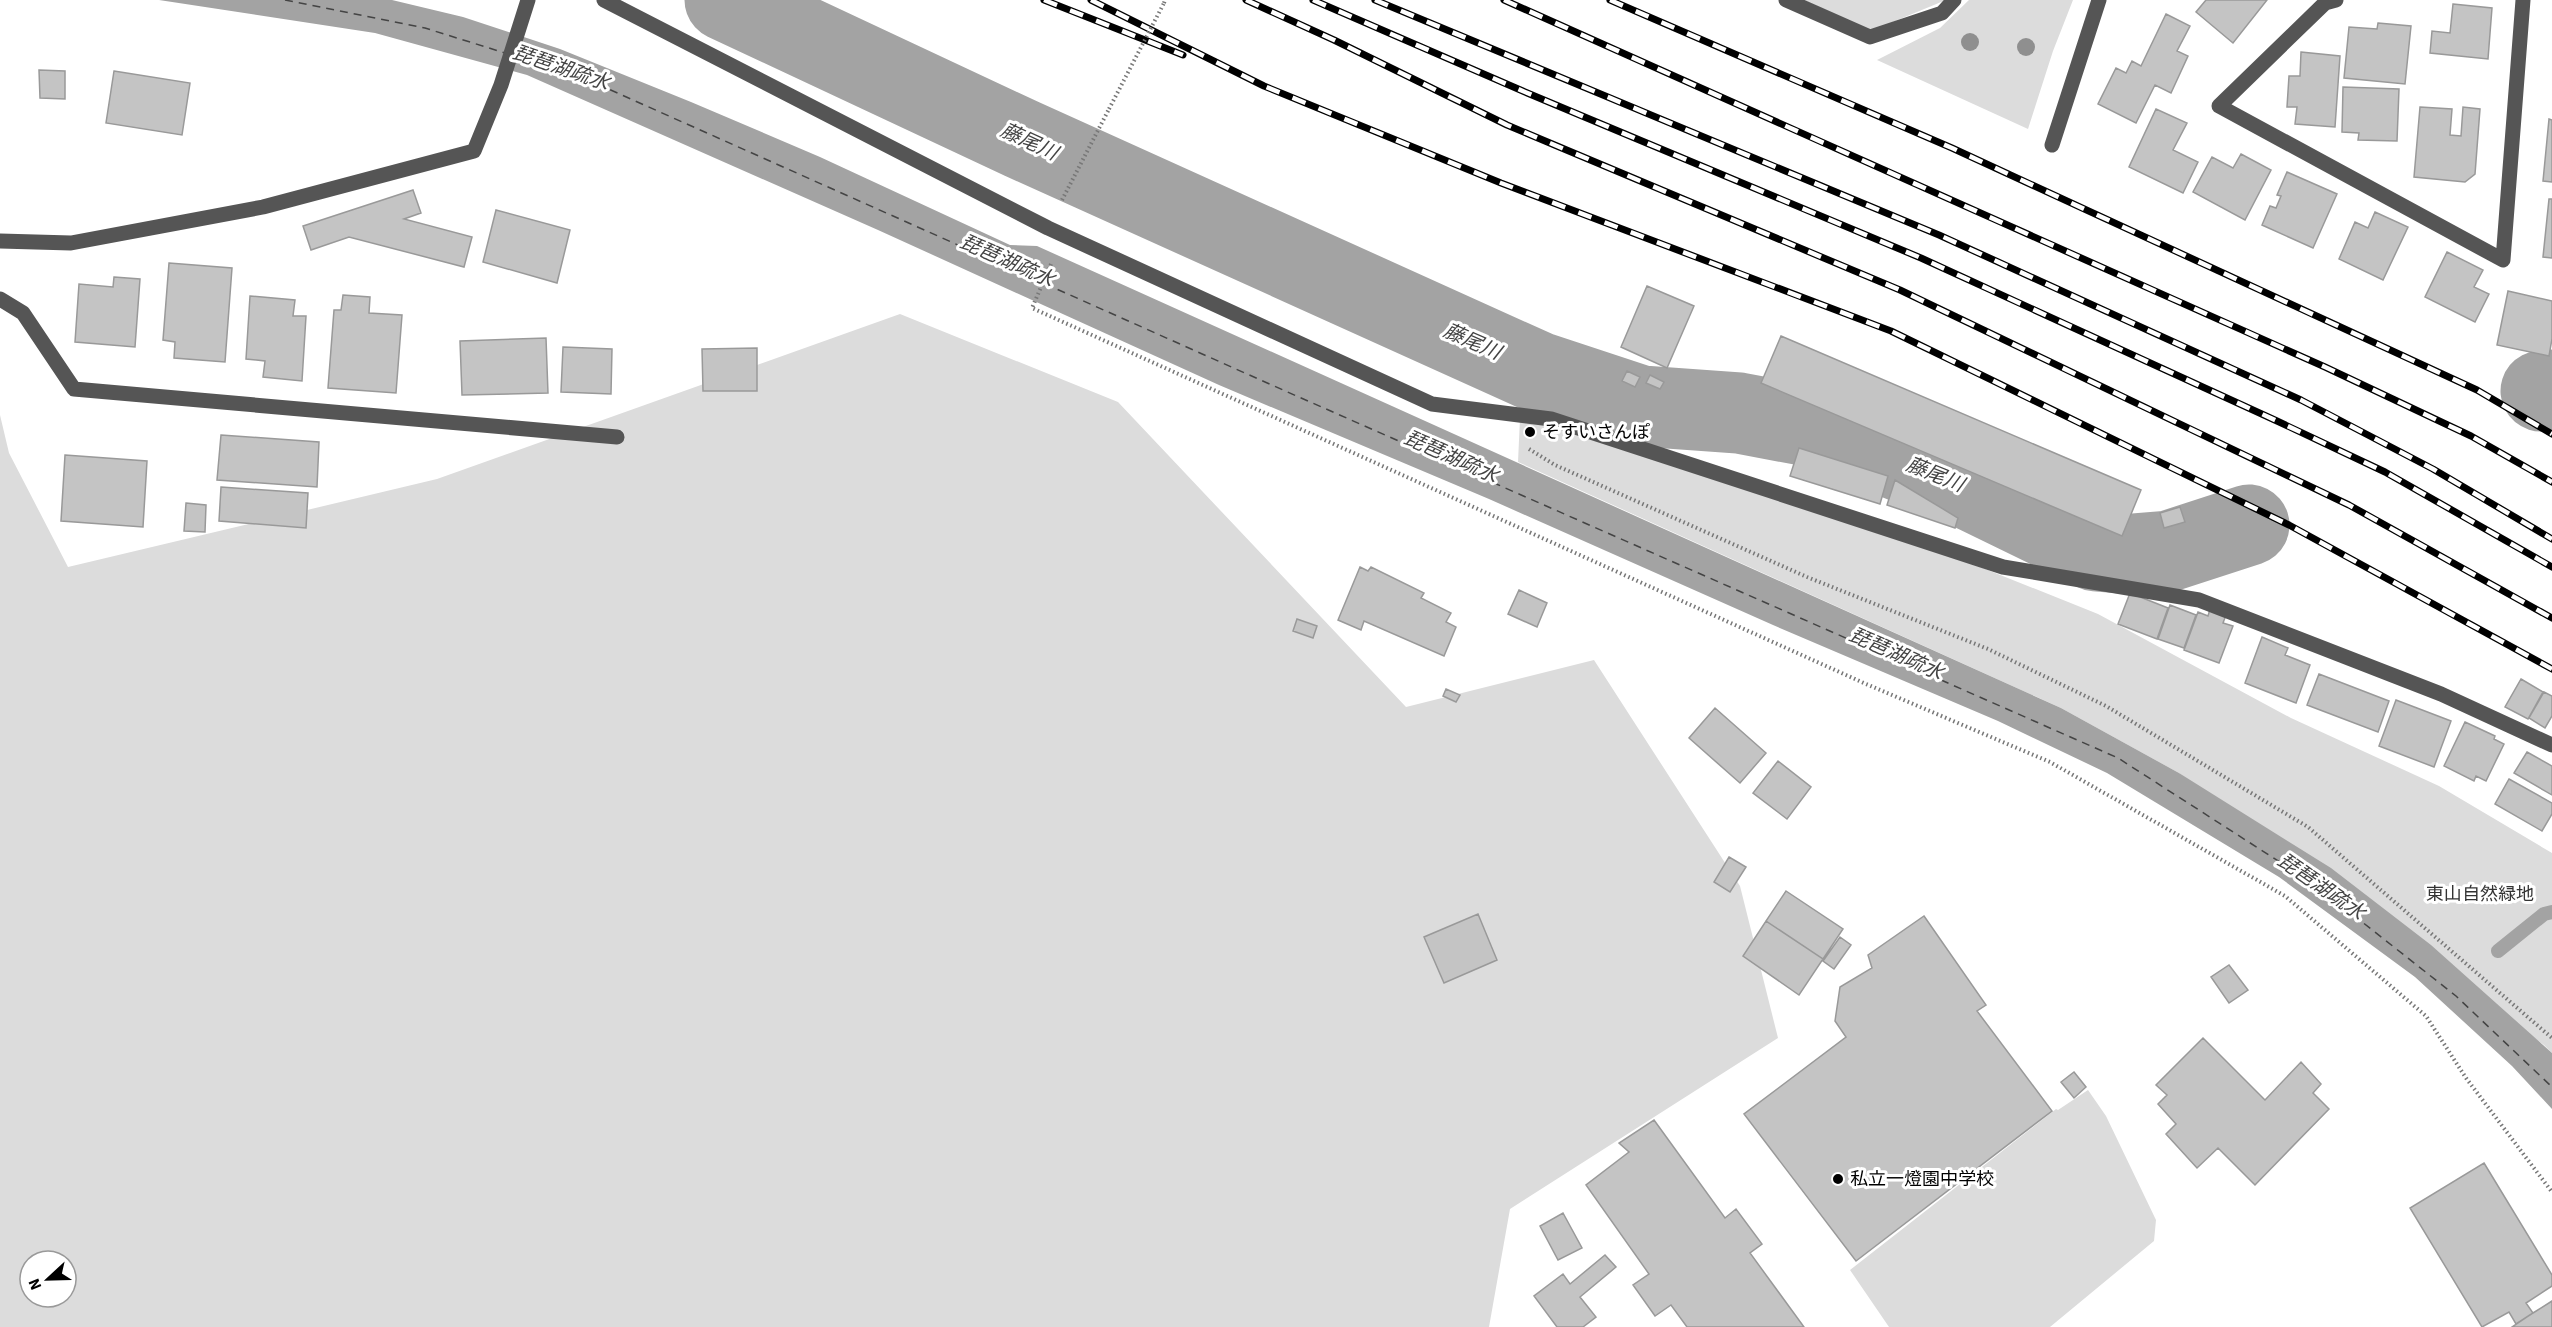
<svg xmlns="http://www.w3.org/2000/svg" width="2552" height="1327" font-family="'Source Sans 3','Noto Sans JP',sans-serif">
  <rect width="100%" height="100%" fill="#fff"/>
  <path fill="#dcdcdc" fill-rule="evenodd" d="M1804 0H1946L1871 31Z
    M1969 0H2073L2053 51 2028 129 1877 60 1940 28Z
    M900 314 1118 402 1406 707 1594 660 1740 886 1778 1038 1510 1209 1489 1327H0V415L9 453 68 567 437 479ZM30 1261H66V1297H30Z
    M1520 418 1848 514 2098 614 2291 718 2439 786 2552 853V1053L2544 1045 2179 773 2061 708 1518 462Z
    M2088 1090 2106 1116 2156 1220 2154 1241 2050 1327H1889L1850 1270 2056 1109 2058 1110Z"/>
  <path fill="#a3a3a3" d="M159 0H392L463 17 560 49 691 102 820 157 1010 245 1037 246 2061 708 2179 773 2331 868 2431 945 2552 1053V1109L2512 1066 2415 977 2279 877 2107 773 1998 721 1773 625 1489 499 1219 385 878 230 527 75 375 33Z"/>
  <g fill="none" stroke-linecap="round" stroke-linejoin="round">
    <path stroke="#a3a3a3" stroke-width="14" d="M2498 951 2544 914 2552 912"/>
    <path stroke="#a3a3a3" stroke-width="81" d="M725 0 1022 139 1538 372 1641 406 1739 413 1819 428 1965 487 2096 551 2132 554 2169 551 2249 525
      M2541 391 2552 390"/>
    <path stroke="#444" stroke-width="1.5" stroke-dasharray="8 6" stroke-linecap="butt" d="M285 0 425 28 505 53
      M518 57 577 75 1283 390 2118 758 2314 884 2456 996 2552 1087"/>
  </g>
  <path fill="#c4c4c4" stroke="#999" stroke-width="1.5" d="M2206 0H2267L2233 43 2196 12Z
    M2453 4 2492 8 2488 59 2430 53 2432 31 2450 33Z
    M2166 14 2190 26 2177 51 2188 56 2171 93 2155 85 2136 123 2098 104 2116 68 2126 73 2132 61 2141 66Z
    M2378 23 2411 26 2405 84 2344 78 2349 27 2377 29Z
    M2301 52 2340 56 2335 127 2295 124 2297 107H2287L2289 76H2300Z
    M39 70 65 71V99L40 98Z
    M114 71 190 83 182 135 106 123Z
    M2343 87 2399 89 2397 141 2358 140 2359 133 2342 132Z
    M2420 107 2452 109 2450 135 2461 136 2463 107 2480 109 2475 174 2465 182 2414 177Z
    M2156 109 2187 123 2173 150 2198 162 2183 193 2129 167Z
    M2549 119 2552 120V182L2543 181Z
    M2241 154 2271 170 2245 220 2193 192 2212 157 2233 168Z
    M2287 172 2337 194 2313 248 2262 225 2270 206 2276 208 2281 196 2277 195Z
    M413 190 421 213 404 219 472 237 464 267 349 237 311 250 303 226Z
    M2549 199H2552V258L2543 257Z
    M496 210 570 230 557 283 483 262Z
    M2375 212 2408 227 2383 280 2339 259 2355 222 2368 228Z
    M2447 252 2483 270 2474 287 2489 294 2475 322 2425 297Z
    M169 263 232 268 225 362 174 358 175 342 163 340Z
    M114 277 140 279 135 347 75 342 79 284 113 287Z
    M1647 286 1694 306 1667 368 1621 347Z
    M2508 291 2552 301V339L2549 356 2497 345Z
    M343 295 370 297 369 313 402 315 396 393 328 388 334 310H341Z
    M250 296 295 300 293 316H306L302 381 263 377 265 361 246 359Z
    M1781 336 2141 490 2122 536 1761 383Z
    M546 338 548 393 462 395 460 341Z
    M563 347 612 349 611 394 561 392Z
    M757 348V391H703L702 349Z
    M1627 371 1640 377 1635 387 1622 381Z
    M1650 375 1664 382 1660 389 1646 383Z
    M221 435 319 442 317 487 217 480Z
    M1799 448 1888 476 1880 504 1790 476Z
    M65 455 147 461 143 527 61 521Z
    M1895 480 1958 518 1955 528 1887 505Z
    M221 487 308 493 306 528 219 521Z
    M186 503 206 505 205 532 184 531Z
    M2180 507 2185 522 2164 528 2160 513Z
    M1360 567 1368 571 1371 567 1424 593 1421 598 1451 613 1446 622 1456 627 1444 656 1364 621 1361 630 1338 620Z
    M1519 590 1547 603 1537 627 1508 614Z
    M2130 593 2168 608 2157 639 2118 624Z
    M2170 605 2196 615 2184 648 2158 639Z
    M2210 609 2226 615 2223 623 2233 626 2219 663 2184 650 2198 612 2208 616Z
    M1297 619 1317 626 1313 638 1293 631Z
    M2262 637 2288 648 2285 655 2310 665 2296 703 2245 683Z
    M2319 674 2389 701 2378 732 2307 705Z
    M2521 679 2543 692 2528 719 2505 707Z
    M1446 689 1460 695 1456 702 1443 696Z
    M2544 692 2552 696V716L2545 728 2529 718Z
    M2396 700 2451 721 2434 767 2379 746Z
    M1715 708 1766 753 1740 783 1689 738Z
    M2465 722 2495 736 2494 739 2504 744 2486 781 2476 776 2474 781 2444 766Z
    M2527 752 2552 766V795L2514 773Z
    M1778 761 1811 787 1787 819 1753 793Z
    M2509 779 2552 803V814L2542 831 2495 804Z
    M1729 857 1746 867 1730 892 1714 882Z
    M1786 891 1843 929 1823 959 1766 921Z
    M1478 914 1497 960 1444 983 1424 937Z
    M1924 916 1986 1005 1977 1011 2052 1111 1856 1261 1744 1114 1846 1037 1835 1021 1840 987 1872 968 1868 955Z
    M1766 921 1823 959 1799 995 1743 956Z
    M1840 937 1851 945 1834 969 1823 961Z
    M2229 965 2248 990 2229 1003 2211 977Z
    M2203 1038 2265 1100 2301 1062 2321 1084 2313 1093 2329 1109 2255 1185 2218 1148 2197 1168 2166 1134 2176 1124 2158 1104 2167 1095 2156 1085Z
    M2074 1072 2086 1087 2074 1098 2061 1082Z
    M1654 1120 1725 1218 1736 1209 1762 1244 1750 1253 1804 1327H1687L1671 1305 1655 1316 1633 1285 1649 1274 1586 1185 1629 1152 1619 1143Z
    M2484 1163 2552 1275V1286L2526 1303 2533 1313 2516 1324 2509 1312 2482 1327 2410 1208Z
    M1563 1213 1582 1248 1558 1260 1540 1226Z
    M1605 1255 1616 1267 1580 1297 1596 1317 1583 1327H1557L1534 1296 1563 1274 1570 1284Z
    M2552 1301V1327H2512L2533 1313Z"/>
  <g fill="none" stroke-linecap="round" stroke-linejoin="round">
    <path stroke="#777" stroke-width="4" stroke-dasharray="1.5 3" stroke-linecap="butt" d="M1164 3 1165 0
      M1062 200 1109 109
      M1051 264 1032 308 1866 684 2050 762 2285 896 2426 1016 2466 1078 2552 1192
      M1529 449 1555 465 1807 577 1988 649 2106 706 2308 827 2552 1038"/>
    <path stroke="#555" stroke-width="15" d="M604 0 1048 228 1432 404 1551 419 2003 567 2199 600 2441 694 2552 745
      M1786 0 1870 37 1942 13 1954 0
      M2336 0 2325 3 2219 106 2503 260 2523 0
      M2052 145 2099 0
      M0 241 71 243 263 207 474 151 501 85 528 0
      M0 299 23 313 74 389 617 437"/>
    <defs>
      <path id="rail" d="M1044 0 1183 55
        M1091 0 1264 86 1501 183 1891 331 2289 525 2552 669
        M1246 0 1334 40 1507 125 1900 290 2349 505 2552 618
        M1313 0 1525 92 1921 258 2277 421 2385 472 2552 567
        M1375 0 1939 235 2301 400 2433 469 2552 539
        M1504 0 2325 367 2471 436 2552 482
        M1610 0 1952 148 2477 390 2552 434"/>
    </defs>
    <use href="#rail" stroke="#000" stroke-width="7"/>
    <use href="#rail" stroke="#fff" stroke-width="4.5" stroke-dasharray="14" stroke-linecap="butt"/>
    <path stroke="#777" stroke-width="4" stroke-dasharray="1.5 3" stroke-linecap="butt" d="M1109 109 1164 3"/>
  </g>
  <g fill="#8f8f8f">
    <circle cx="1970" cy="42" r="9"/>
    <circle cx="2026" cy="47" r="9"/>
  </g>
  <g fill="#000" stroke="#fff" stroke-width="2">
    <circle cx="1530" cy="432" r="6"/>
    <circle cx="1838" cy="1179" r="6"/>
  </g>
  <g text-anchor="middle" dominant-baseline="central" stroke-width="6" stroke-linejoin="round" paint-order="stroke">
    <g font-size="18" fill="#000" stroke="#fff" text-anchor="start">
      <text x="1542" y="432">そすいさんぽ</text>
      <text x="1850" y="1179">私立一燈園中学校</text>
    </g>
    <g font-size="18" fill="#333" stroke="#fff">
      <text x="2480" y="894">東山自然緑地</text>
    </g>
    <g font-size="20" font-style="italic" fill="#444" stroke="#fff">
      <text transform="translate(561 68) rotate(19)">琵琶湖疏水</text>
      <text transform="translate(1029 142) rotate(25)">藤尾川</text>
      <text transform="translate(1007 261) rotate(24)">琵琶湖疏水</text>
      <text transform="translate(1472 342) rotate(24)">藤尾川</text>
      <text transform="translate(1451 457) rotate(24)">琵琶湖疏水</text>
      <text transform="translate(1935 475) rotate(22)">藤尾川</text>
      <text transform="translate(1896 654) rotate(24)">琵琶湖疏水</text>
      <text transform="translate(2321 887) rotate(35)">琵琶湖疏水</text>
    </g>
  </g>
  <g transform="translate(48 1279) rotate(248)"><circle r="28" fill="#ffffff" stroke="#999999" stroke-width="1.5"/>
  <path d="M0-4.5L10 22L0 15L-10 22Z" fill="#000000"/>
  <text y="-9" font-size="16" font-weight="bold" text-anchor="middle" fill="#000000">N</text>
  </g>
</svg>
